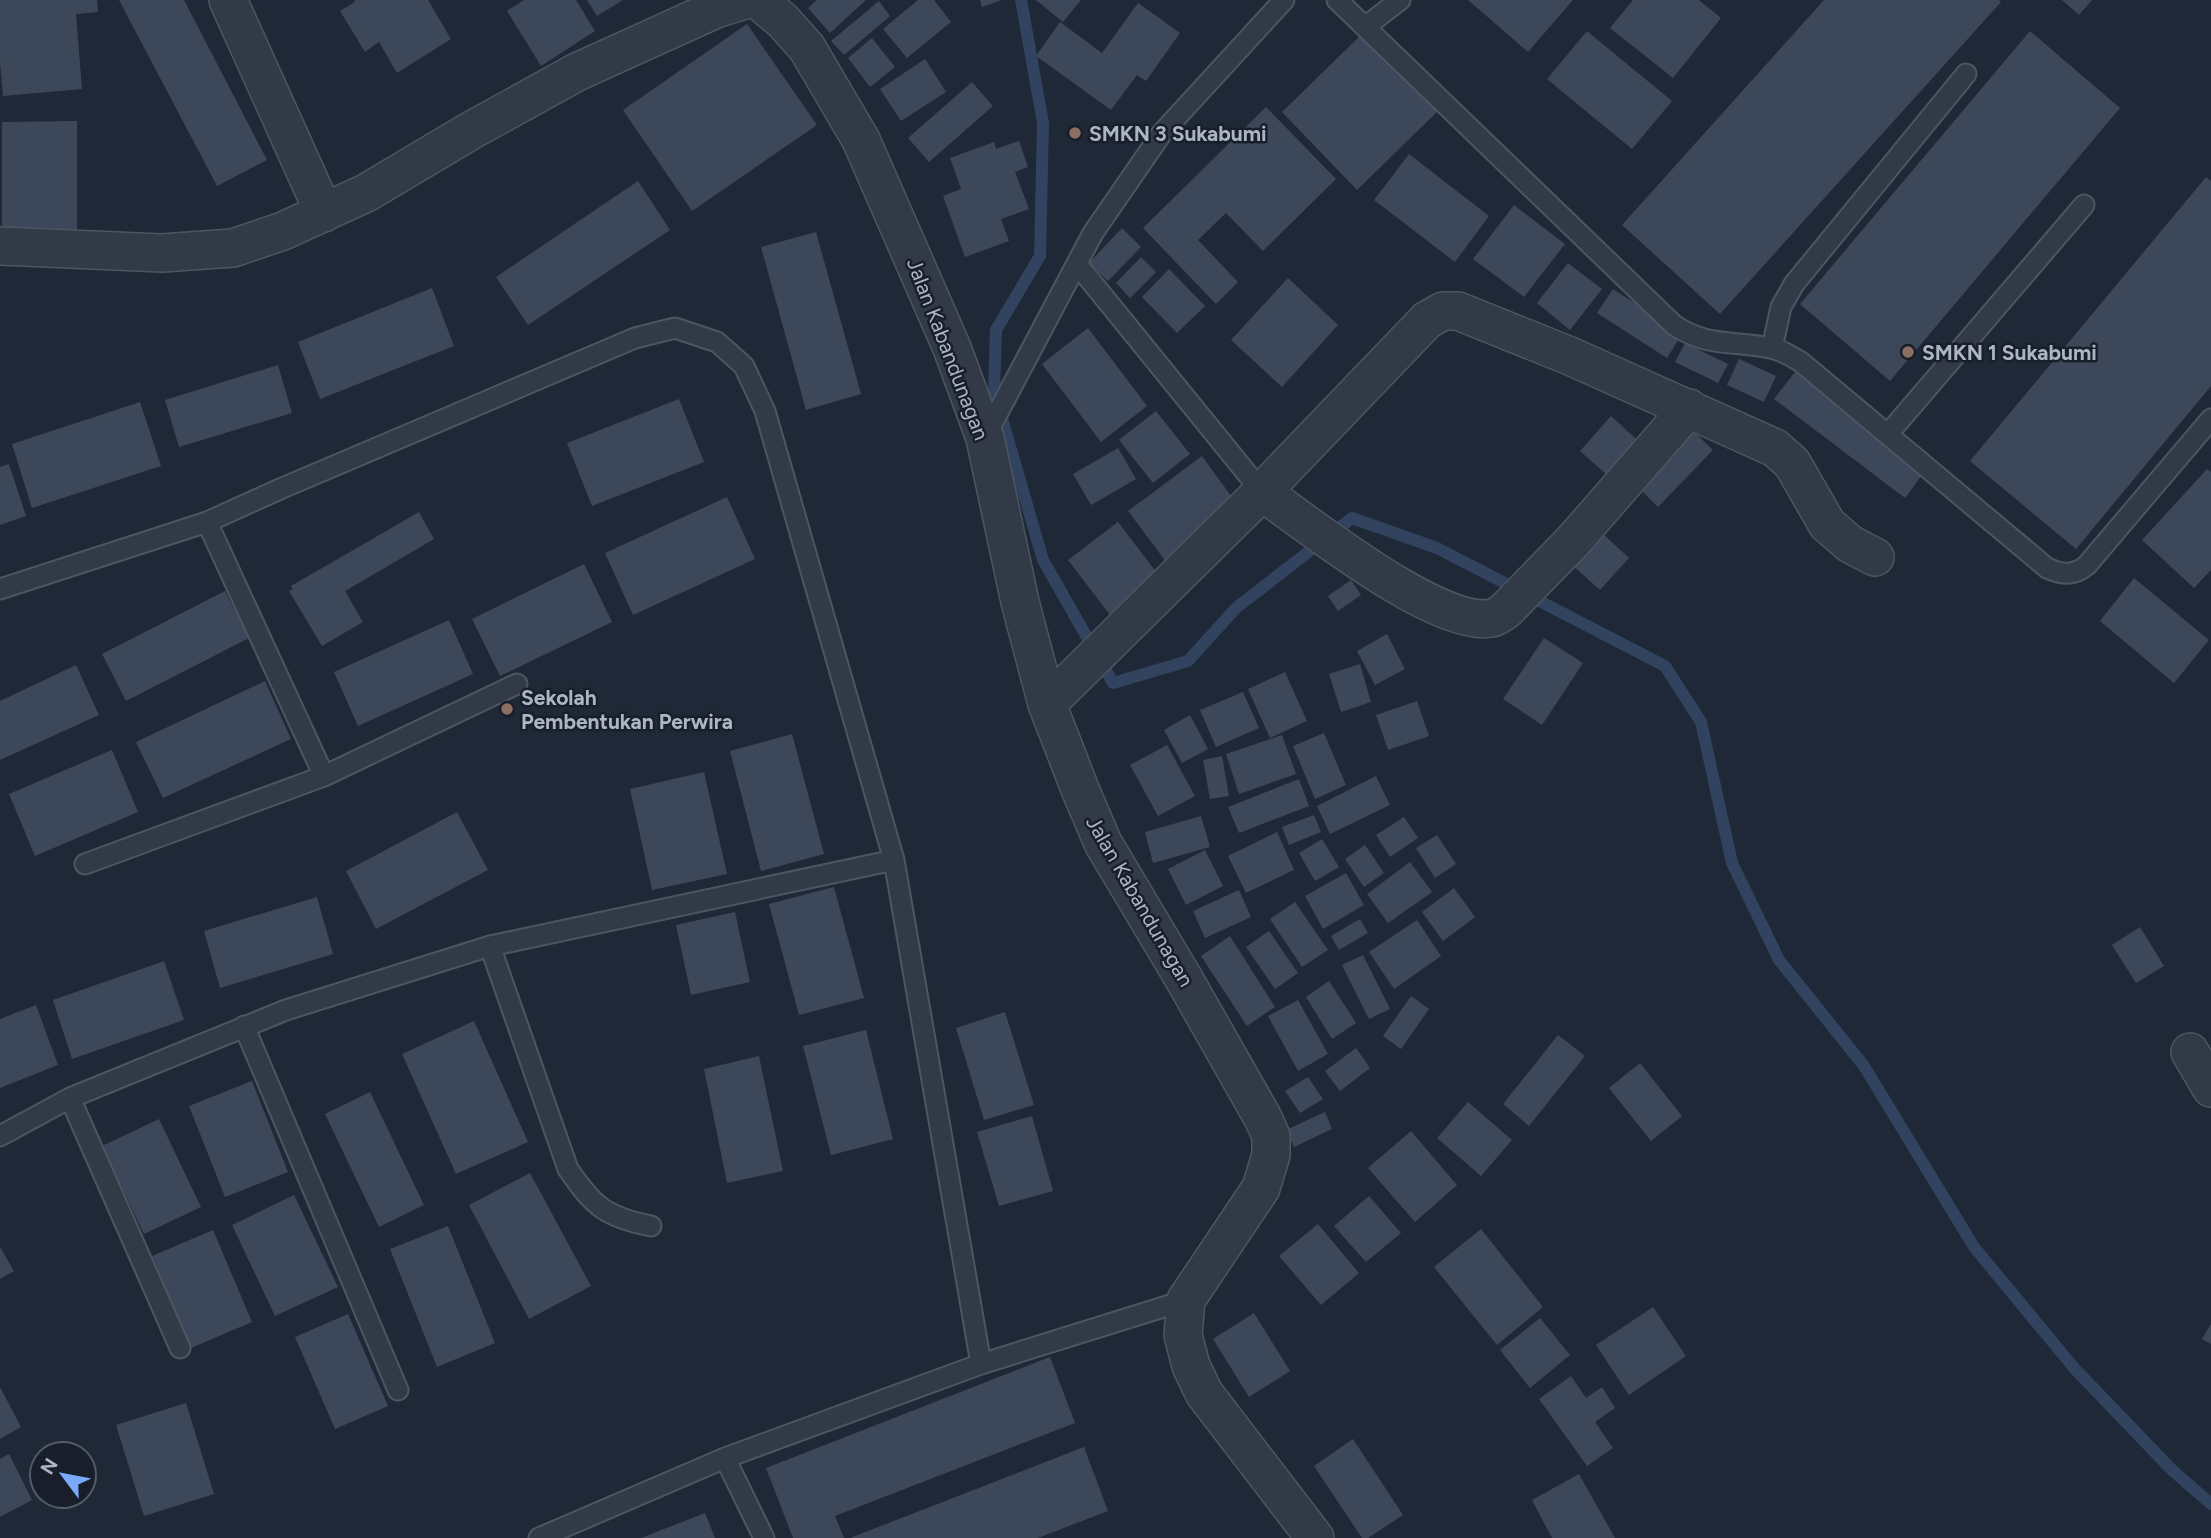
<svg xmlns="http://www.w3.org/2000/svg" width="2211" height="1538" font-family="Figtree,sans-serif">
  <rect width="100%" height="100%" fill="#1f2836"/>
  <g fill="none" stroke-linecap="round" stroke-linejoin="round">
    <path stroke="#31435e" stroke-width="12" d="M1021 0 1043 123 1040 256 996 330 994 391 1043 560 1113 683 1188 661 1236 608 1352 518 1437 548 1665 666 1701 722 1732 863 1779 960 1864 1066 1974 1247 2075 1369 2172 1470 2211 1504"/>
  </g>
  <path fill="#3c4859" d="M0 0H97L98 12 76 14 82 89 3 96 0 62Z
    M119 0H184L267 160 217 186Z
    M354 0H428L451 39 397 73 379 42 365 52 340 11 355 2Z
    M524 0H576L595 31 541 66 507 11Z
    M587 0H623L597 16Z
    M817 0H866L830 33 808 8Z
    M918 0H934L951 22 907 58 883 29Z
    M980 0H1002L982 7Z
    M1036 0H1081L1063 22Z
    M1468 0H1573L1528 52Z
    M1633 0H1699L1721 18 1673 78 1610 28Z
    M1824 0H1999L2001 2 1720 314 1622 225Z
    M2062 0H2092L2079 15Z
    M879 1 890 16 844 55 831 41Z
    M1138 3 1180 33 1146 81 1137 75 1111 110 1036 56 1060 22 1102 53Z
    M747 24 817 125 692 211 623 110Z
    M1587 31 1672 101 1632 149 1547 79Z
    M2030 31 2120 108 1890 381 1800 304Z
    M1364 32 1439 110 1357 190 1282 112Z
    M872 38 895 67 870 87 848 58Z
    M925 59 946 92 901 121 880 89Z
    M972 82 993 106 929 162 908 138Z
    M1266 107 1336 179 1263 251 1226 213 1198 240 1238 282 1216 304 1143 228Z
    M77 121V232L2 233V122Z
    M1019 141 1028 167 1015 172 1029 209 1001 219 1009 241 965 257 943 196 961 189 950 158 994 142 996 149Z
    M1409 154 1489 216 1455 262 1374 200Z
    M2206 177 2211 181V386L2076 549 1970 461Z
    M638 181 670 230 528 325 496 277Z
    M1514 205 1565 244 1524 297 1473 259Z
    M1122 228 1141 247 1108 281 1089 263Z
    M816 232 861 394 806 410 761 247Z
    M1141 257 1156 272 1130 298 1116 283Z
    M1568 263 1602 289 1570 330 1537 303Z
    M1169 269 1205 306 1177 333 1142 297Z
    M1288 278 1338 325 1282 387 1231 340Z
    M432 288 454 346 320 399 298 342Z
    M1613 289 1682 334 1667 358 1597 313Z
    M1088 328 1147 406 1101 442 1042 364Z
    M1685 343 1728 364 1718 383 1675 362Z
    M1739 359 1776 376 1764 402 1727 385Z
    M278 365 292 413 179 447 165 400Z
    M1795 372 1925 471 1905 498 1774 399Z
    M679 399 704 462 592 506 567 443Z
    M140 402 161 466 32 508 12 444Z
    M1156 411 1190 454 1153 483 1119 440Z
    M1611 416 1646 448 1615 482 1580 451Z
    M1691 429 1713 450 1658 507 1636 485Z
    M1118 448 1136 479 1091 505 1073 474Z
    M1202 456 1242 511 1170 567 1128 511Z
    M9 464 26 516 0 525V467Z
    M2207 469 2211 472V570L2194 588 2142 540Z
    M727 497 755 559 633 615 605 553Z
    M419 512 434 539 345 591 363 622 322 646 289 591 293 589 291 586Z
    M1118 522 1160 577 1110 615 1068 560Z
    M1601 532 1629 558 1600 590 1572 565Z
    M584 564 612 622 500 676 472 619Z
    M2134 578 2209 640 2174 683 2100 621Z
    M1351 580 1361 595 1338 611 1328 596Z
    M225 591 249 638 126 701 102 654Z
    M449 620 473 674 358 726 334 672Z
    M1387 634 1405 669 1375 685 1357 651Z
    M1544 638 1583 663 1542 725 1503 699Z
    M1360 664 1371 702 1341 712 1329 674Z
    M76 665 99 715 0 760V701Z
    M1285 672 1307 721 1270 738 1248 689Z
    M265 681 291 739 163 798 136 742Z
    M1243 692 1259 728 1216 747 1200 710Z
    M1417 701 1429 736 1388 750 1376 715Z
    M1190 715 1208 749 1182 763 1164 730Z
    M1324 733 1346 785 1315 799 1293 746Z
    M792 734 824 854 761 871 730 751Z
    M1282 735 1296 774 1239 794 1226 754Z
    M1167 745 1195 796 1158 816 1130 765Z
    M112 750 138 812 35 856 9 794Z
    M1222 756 1229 796 1210 799 1203 760Z
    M704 772 727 874 652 890 630 789Z
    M1376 776 1390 805 1330 834 1317 806Z
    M1299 779 1309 806 1239 833 1228 807Z
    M457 812 488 870 376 929 346 871Z
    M1314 815 1321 832 1289 845 1282 827Z
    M1201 816 1210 847 1153 863 1145 832Z
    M1404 817 1418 838 1390 857 1376 835Z
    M1277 832 1294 870 1246 893 1228 856Z
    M1437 835 1456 864 1435 878 1416 848Z
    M1322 839 1339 867 1315 881 1299 853Z
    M1365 845 1384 873 1364 887 1345 859Z
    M1205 850 1223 886 1186 905 1168 869Z
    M1410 862 1432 892 1388 923 1367 894Z
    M1346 873 1364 905 1323 929 1305 896Z
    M834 887 864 998 799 1015 769 904Z
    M1454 888 1475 917 1443 941 1422 912Z
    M1239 890 1251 917 1205 938 1193 911Z
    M317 897 333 954 220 988 204 931Z
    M1295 902 1328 950 1302 967 1270 919Z
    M735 912 750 982 691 995 676 925Z
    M1360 919 1368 933 1339 950 1331 936Z
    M1417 920 1441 956 1394 989 1369 952Z
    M2140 927 2164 966 2136 983 2112 945Z
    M1269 931 1298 973 1275 989 1246 947Z
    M1230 936 1275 1007 1247 1026 1201 956Z
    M1363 955 1390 1009 1369 1019 1342 965Z
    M164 961 184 1020 72 1059 53 1000Z
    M1329 981 1356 1023 1332 1039 1306 997Z
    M1411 996 1429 1009 1401 1049 1383 1036Z
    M1298 1000 1328 1054 1298 1071 1268 1016Z
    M36 1005 58 1065 0 1088V1019Z
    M1005 1012 1034 1105 984 1120 956 1028Z
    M474 1021 528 1142 456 1174 402 1054Z
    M866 1030 893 1139 831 1155 803 1046Z
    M1558 1035 1585 1056 1529 1126 1503 1104Z
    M1356 1048 1370 1068 1340 1091 1325 1071Z
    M759 1056 783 1171 727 1183 704 1069Z
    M1640 1063 1682 1116 1651 1141 1609 1088Z
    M1308 1077 1323 1099 1300 1113 1285 1091Z
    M252 1081 288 1172 225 1197 189 1106Z
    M370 1092 424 1205 379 1227 325 1114Z
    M1468 1102 1512 1140 1481 1176 1437 1138Z
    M1325 1112 1332 1129 1294 1147 1286 1130Z
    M1032 1116 1053 1191 999 1206 977 1132Z
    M159 1119 201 1207 144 1234 102 1146Z
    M1411 1131 1457 1185 1415 1222 1368 1168Z
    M530 1173 591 1286 529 1319 469 1205Z
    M294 1195 338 1287 275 1316 232 1225Z
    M1369 1196 1401 1233 1366 1262 1334 1226Z
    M1318 1224 1359 1273 1321 1305 1279 1256Z
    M448 1226 495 1343 437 1367 390 1249Z
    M1481 1229 1543 1307 1497 1345 1434 1267Z
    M213 1230 252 1322 191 1348 152 1256Z
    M0 1247 14 1271 0 1279Z
    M1653 1307 1686 1356 1629 1395 1596 1345Z
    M1254 1313 1290 1371 1249 1397 1213 1339Z
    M348 1314 388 1406 335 1429 295 1337Z
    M1540 1318 1570 1355 1530 1388 1500 1350Z
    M2211 1324V1344L2202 1339Z
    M1050 1357 1075 1423 835 1516 844 1538H793L766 1468Z
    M1571 1376 1586 1398 1602 1387 1615 1408 1595 1422 1613 1448 1587 1466 1539 1399Z
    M0 1387 21 1427 0 1439Z
    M186 1403 214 1494 144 1516 116 1425Z
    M1353 1439 1403 1515 1368 1538H1362L1314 1466Z
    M1084 1447 1108 1511 1038 1538H850Z
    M9 1454 32 1500 0 1517V1459Z
    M1579 1474 1615 1538H1552L1532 1500Z
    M705 1513 715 1538H641Z"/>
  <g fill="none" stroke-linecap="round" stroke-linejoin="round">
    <defs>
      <path id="service" d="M1337 0 1674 325C1709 348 1732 340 1770 348 1782 350 1791 356 1801 362L2047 568C2062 575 2074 576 2087 565L2211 419
        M1365 27 1400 0
        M1077 264 1262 492
        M1772 348 1781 307 1794 284 1966 74
        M1888 434 2084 205
        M985 437 1093 233 1162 133 1284 0
        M207 522 324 776 517 684
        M0 589 207 522 280 489 635 338 675 328 717 342 744 366 765 411 894 860 981 1364
        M85 864 324 776
        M490 946 568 1169C594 1207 606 1217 651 1226
        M244 1026 398 1390
        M70 1098 180 1348
        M0 1136 70 1098 286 1010 490 946 894 860
        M725 1458 764 1538
        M539 1538 725 1458 981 1364 1186 1300"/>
      <path id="minor" d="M228 0 324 213
        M758 0 783 21 807 48 861 140 952 348 985 438 1020 602 1047 704 1080 789 1103 843 1184 979 1263 1118 1271 1136V1155L1261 1188 1186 1300 1183 1335 1191 1366 1204 1393 1315 1538
        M0 246 162 253 233 248 283 231 366 193 472 130 577 72 716 9 745 0
        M1262 492C1308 524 1439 629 1492 618 1496 617 1502 613 1506 610L1574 540 1689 408
        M1047 704 1262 492 1427 320 1443 311H1458L1570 356 1775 448 1792 463 1827 524 1850 544 1875 557
        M2190 1052 2211 1088"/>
    </defs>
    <use href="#service" stroke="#4d5562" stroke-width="23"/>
    <use href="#minor" stroke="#4d5562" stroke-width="40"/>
    <use href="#service" stroke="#323a47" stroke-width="19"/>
    <use href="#minor" stroke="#323a47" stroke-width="37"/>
  </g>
  <g fill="#8d6e63" stroke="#181f2b" stroke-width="2.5">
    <circle cx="1075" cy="133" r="7"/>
    <circle cx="1908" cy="352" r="7"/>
    <circle cx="507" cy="709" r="7"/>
  </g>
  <g text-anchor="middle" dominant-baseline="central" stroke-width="5" stroke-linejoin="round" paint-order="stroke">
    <g font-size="21" font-weight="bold" fill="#acb5c4" stroke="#181f2b" text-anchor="start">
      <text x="1089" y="133">SMKN 3 Sukabumi</text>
      <text x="1922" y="352">SMKN 1 Sukabumi</text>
      <text x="521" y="697">Sekolah<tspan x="521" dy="24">Pembentukan Perwira</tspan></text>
    </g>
    <g font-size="21" fill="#acb5c4" stroke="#181f2b">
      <text transform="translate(948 349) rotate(69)">Jalan Kabandunagan</text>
      <text transform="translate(1140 901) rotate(60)">Jalan Kabandunagan</text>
    </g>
  </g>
  <g transform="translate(63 1475) rotate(302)"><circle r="33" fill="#181f2b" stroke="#535b68" stroke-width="2"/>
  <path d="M0-5L12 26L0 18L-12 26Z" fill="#7aa9fb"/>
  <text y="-10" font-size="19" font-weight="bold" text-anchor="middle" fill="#acb5c4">N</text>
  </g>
</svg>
